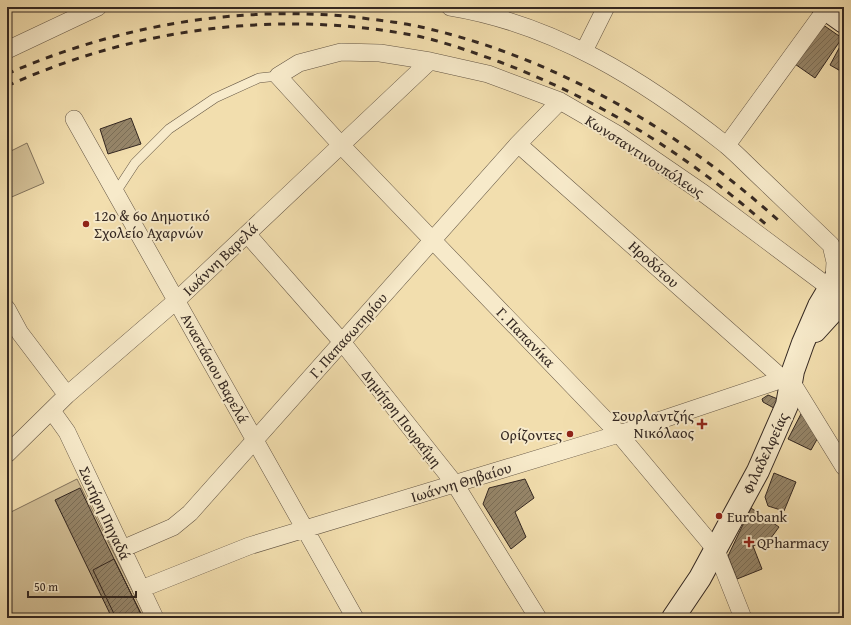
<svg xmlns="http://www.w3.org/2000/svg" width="851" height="625" font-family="'Gentium Book Plus',serif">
  <defs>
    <pattern id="building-hatch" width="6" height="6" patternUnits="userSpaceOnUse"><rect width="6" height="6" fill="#96866a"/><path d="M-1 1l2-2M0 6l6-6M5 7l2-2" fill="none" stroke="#7b6e57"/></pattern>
  </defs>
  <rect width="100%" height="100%" fill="#f2deae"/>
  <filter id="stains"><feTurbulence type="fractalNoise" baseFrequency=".005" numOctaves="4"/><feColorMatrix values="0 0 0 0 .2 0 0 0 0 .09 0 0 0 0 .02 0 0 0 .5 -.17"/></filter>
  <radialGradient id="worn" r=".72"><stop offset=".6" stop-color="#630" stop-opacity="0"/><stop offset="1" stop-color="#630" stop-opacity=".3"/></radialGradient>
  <path fill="#d2bf96" stroke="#82735c" d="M27 143 44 183 7 199V153Z
    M77 479 146 618H7V514Z"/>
  <path fill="url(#building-hatch)" stroke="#332721" d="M819 22 842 38 815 78 792 62Z
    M844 39V73L830 65Z
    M131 118 141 144 108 154 100 129Z
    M768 395 785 402 781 412 763 402 762 399Z
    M802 412 820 434 811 450 788 439Z
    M774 473 796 482 784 511 768 506 765 497Z
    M525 479 534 498 515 512 526 537 511 549 483 504 489 488Z
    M80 488 114 559 143 618H112L55 500Z
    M751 508 779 527 771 538 753 546 762 569 737 579 728 556Z
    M114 559 143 618H116L93 570Z"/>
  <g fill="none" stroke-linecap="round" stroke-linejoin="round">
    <defs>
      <path id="service" d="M116 192 135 163 169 129 215 98 259 78 278 76"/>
      <path id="minor" d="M450 7C554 24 644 80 726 145 738 155 749 167 761 178 784 200 808 223 831 245L835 262 834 278
        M7 50 98 7
        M584 51 606 7
        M74 119 355 618
        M518 144 783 379 791 381 844 467
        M727 145 826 9
        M247 234 342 342 455 484 538 618
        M7 309 20 333 67 395
        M52 411 67 432 155 618
        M7 454 67 395 177 300 430 61
        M122 549 173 527 190 513 518 144 560 101
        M141 589 249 546 619 434 783 379
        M743 618 716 550 619 434 341 145 278 76 299 63 341 52 380 53 430 61 488 74 560 101 617 134 703 193 830 288"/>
      <path id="secondary" d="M823 7 844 22
        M815 331 844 299
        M673 618 700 578 758 471 787 405 793 371 803 343 819 306 844 264"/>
    </defs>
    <use href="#service" stroke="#635544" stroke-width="10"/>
    <use href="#minor" stroke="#635544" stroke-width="18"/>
    <use href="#secondary" stroke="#332721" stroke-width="24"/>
    <use href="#service" stroke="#f7eaca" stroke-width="9"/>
    <use href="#minor" stroke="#f7eaca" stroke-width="17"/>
    <use href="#secondary" stroke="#f7eaca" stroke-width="22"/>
    <path stroke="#332721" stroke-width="3" stroke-dasharray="7 7" stroke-linecap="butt" d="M7 74C116 26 236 5 354 17 376 20 399 22 421 27 554 57 677 129 778 220
      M7 86C135 28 279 9 417 36 445 42 472 52 500 62 600 100 690 156 770 228"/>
  </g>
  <g fill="#8f2418" stroke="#f7eaca" stroke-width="1.5">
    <circle cx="86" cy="224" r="4"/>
    <path d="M700 418h4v4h4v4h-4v4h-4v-4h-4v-4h4z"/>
    <circle cx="570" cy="434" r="4"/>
    <circle cx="719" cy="516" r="4"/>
    <path d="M747 536h4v4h4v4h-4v4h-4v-4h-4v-4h4z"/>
  </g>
  <g text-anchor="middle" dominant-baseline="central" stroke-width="4" stroke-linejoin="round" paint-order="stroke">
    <g font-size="15" fill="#332721" stroke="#f7eaca">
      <text transform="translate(645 156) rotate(33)">Κωνσταντινουπόλεως</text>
      <text transform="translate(220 259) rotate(-44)">Ιωάννη Βαρελά</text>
      <text transform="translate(654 264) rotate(42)">Ηροδότου</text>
      <text transform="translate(348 335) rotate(-48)">Γ. Παπασωτηρίου</text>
      <text transform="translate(526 337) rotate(46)">Γ. Παπανίκα</text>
      <text transform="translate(215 368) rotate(61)">Αναστάσιου Βαρελά</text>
      <text transform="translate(402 418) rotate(52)">Δημήτρη Πουραΐμη</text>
      <text transform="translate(765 453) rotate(-65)">Φιλαδελφείας</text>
      <text transform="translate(461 482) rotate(-17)">Ιωάννη Θηβαίου</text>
      <text transform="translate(105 513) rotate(65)">Σωτήρη Πηγαδά</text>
    </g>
    <g font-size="15" fill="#332721" stroke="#f7eaca" text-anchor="start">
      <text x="94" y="215">12ο &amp; 6ο Δημοτικό<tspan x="94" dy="17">Σχολείο Αχαρνών</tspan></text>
      <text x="694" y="415" text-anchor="end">Σουρλαντζής<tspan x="694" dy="17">Νικόλαος</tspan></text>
      <text x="562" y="434" text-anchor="end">Ορίζοντες</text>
      <text x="727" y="516">Eurobank</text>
      <text x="757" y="542">QPharmacy</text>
    </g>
  </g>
  <rect width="851" height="625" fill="none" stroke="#f2deae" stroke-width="24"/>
  <rect x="8" y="8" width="835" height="609" fill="none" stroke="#332721" stroke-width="2"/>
  <rect x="12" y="12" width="827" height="601" fill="none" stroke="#332721"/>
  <path d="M28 591v6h108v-6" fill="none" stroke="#332721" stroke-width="2"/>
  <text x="34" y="591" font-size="12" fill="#332721" stroke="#f7eaca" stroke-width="3" paint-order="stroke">50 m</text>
  <rect width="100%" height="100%" filter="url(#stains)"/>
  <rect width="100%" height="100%" fill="url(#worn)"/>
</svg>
